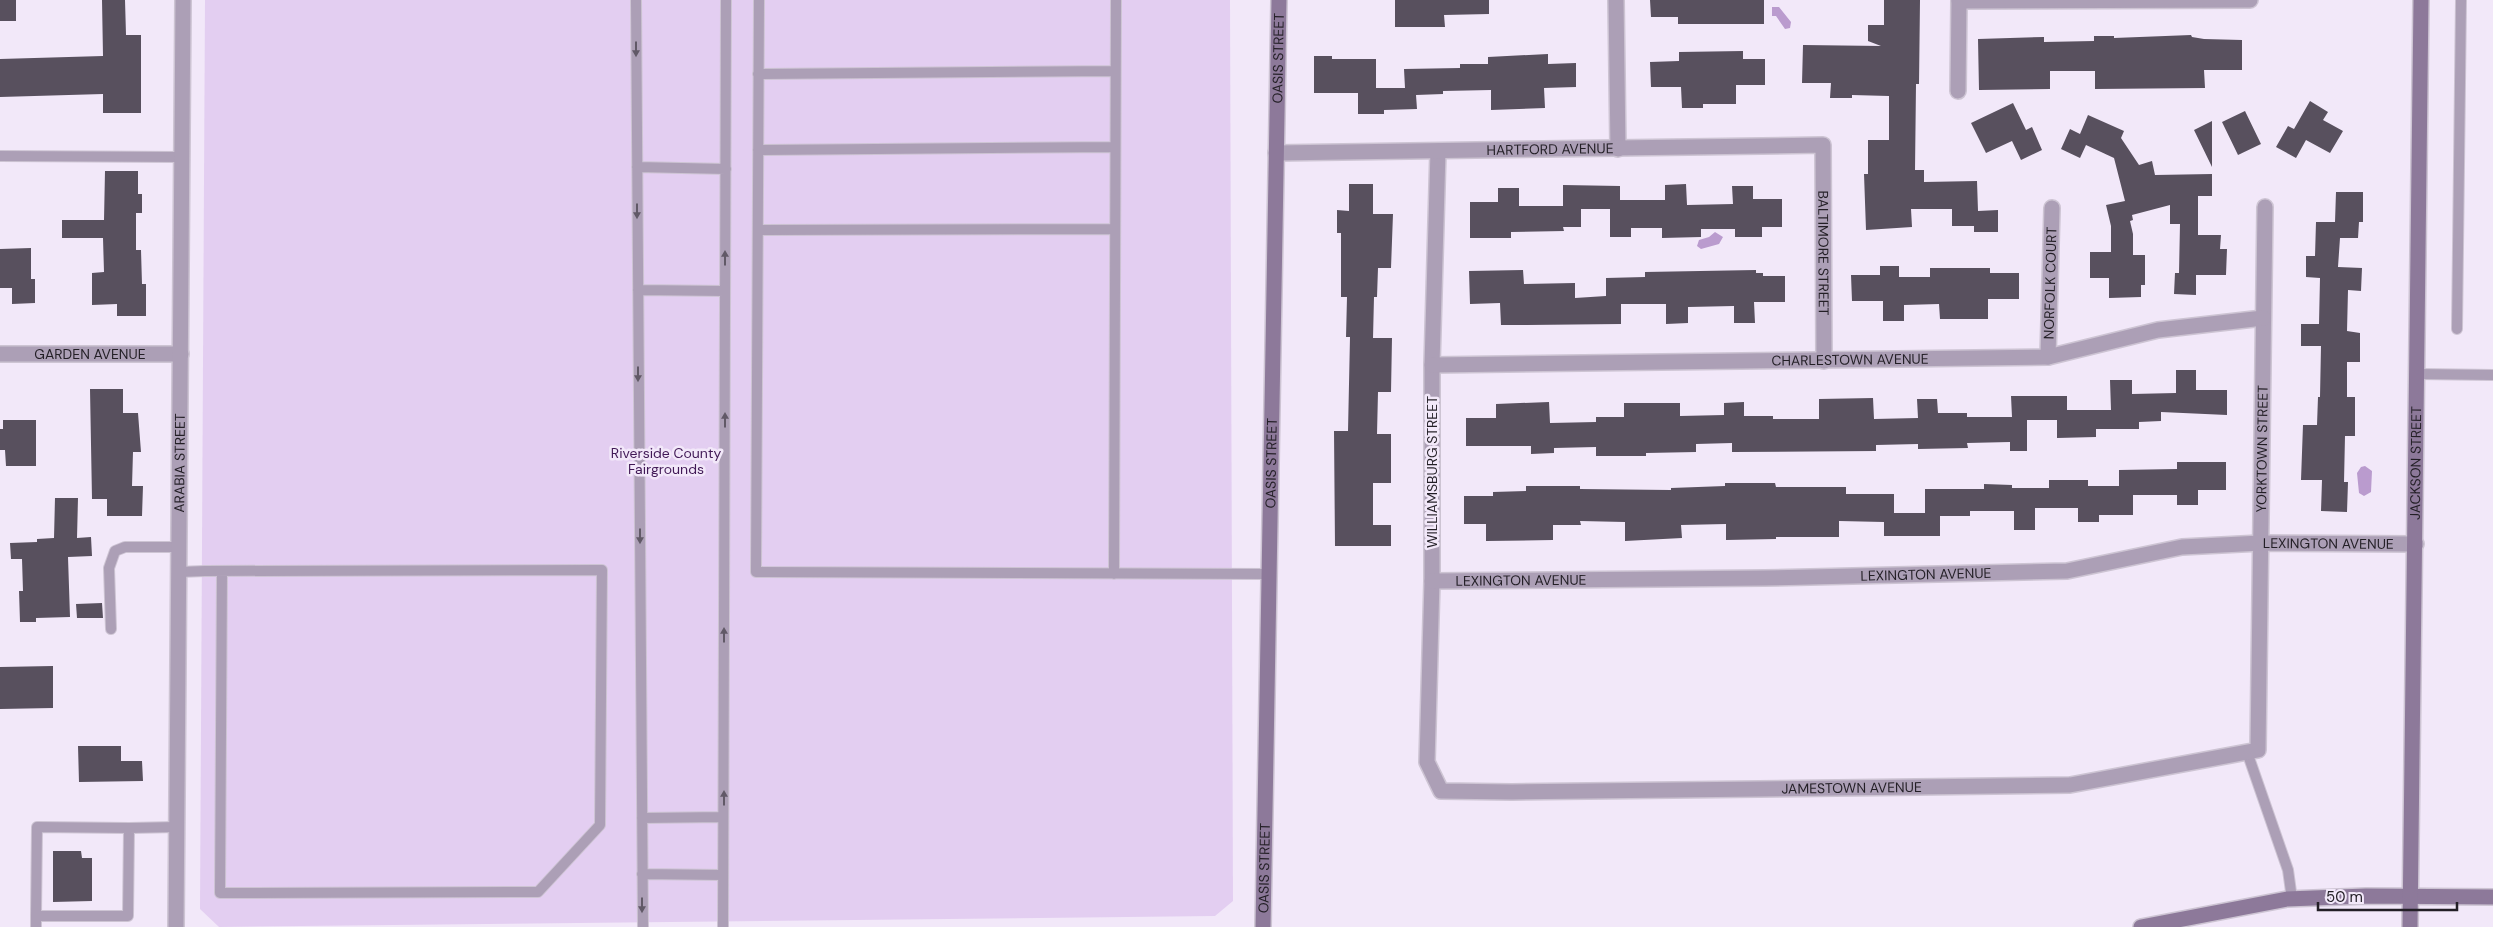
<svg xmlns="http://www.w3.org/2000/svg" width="2493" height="927" font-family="'DM Sans',sans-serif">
  <rect width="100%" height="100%" fill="#f2e8f9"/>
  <path fill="#e3cef1" d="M205 0H1230L1233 901 1215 916 219 927 200 909Z"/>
  <path fill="#ba9bce" d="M1772 7H1779L1791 22 1790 28 1785 29 1776 16H1772Z
    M1715 232 1723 237 1719 244 1701 249 1697 246 1699 240 1709 237Z
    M2365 466 2372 471 2371 492 2364 496 2359 493 2357 473 2361 467Z"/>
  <path fill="#58505e" d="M0 0H16V21H0Z
    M102 0H125L126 35H141V113H103V94L0 97V59L103 56Z
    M1395 0H1489V14L1444 15 1445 27H1395Z
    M1650 0H1764V24H1678V17H1651Z
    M1884 0H1920L1919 84H1916L1915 170H1924V182L1977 181 1978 211 1998 210V232H1974V226H1952V209H1911L1912 227 1866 230 1864 174H1868V140H1889V96L1852 95V98H1830L1831 83H1802L1803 45 1881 46 1868 41V25H1884Z
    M2191 35 2192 37 2204 39 2242 40V70H2204L2205 88 2095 89V71H2050V89L1979 90 1978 39 2044 37V42L2094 41V36H2114V38Z
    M1743 51V59H1765V85H1736V104H1703V108H1682L1681 87H1651L1650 62 1679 61V52Z
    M1548 54V64L1576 63V87L1544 88 1545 108 1491 110V90L1443 91V94L1416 95 1417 109 1384 110V114H1358V93H1314V56H1332V59H1376V88H1405L1404 69 1460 68V64H1488V57Z
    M2310 101 2328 112 2323 120 2343 131 2330 153 2306 140 2296 158 2276 147 2288 126 2294 129Z
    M2013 103 2026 130 2032 127 2042 150 2021 160 2012 141 1986 153 1971 123Z
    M2245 111 2261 144 2238 155 2222 122Z
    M2088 115 2124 131 2121 138 2139 165 2152 161 2155 175 2212 174V196H2198V235H2221L2220 249H2227L2226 275H2196V295L2174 294 2175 273H2179L2180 224H2170V205L2132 215 2133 220 2130 221 2133 234V255H2145V285H2141V297L2109 298V278H2090V252H2111V226L2106 205 2125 201 2114 158 2086 145 2080 158 2061 149 2070 129 2080 134Z
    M2212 121V167L2194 130Z
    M105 171H138V194H142V213H136V250H141L142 284H146V316H117V304L92 305V273L104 272 103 238H62V220H104Z
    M1349 184H1373V214H1393L1391 268H1378L1377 297H1374L1373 338H1392L1391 392H1378L1377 434H1391V483H1373V525H1391V546H1335L1334 431H1348L1350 337H1346L1347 297H1341V233H1337V210L1349 211Z
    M1686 184 1687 205 1733 204 1732 186H1753V199H1782V227H1762V237H1735V229H1701V237L1662 238V228H1631V237H1610V209H1581V227H1563L1564 231 1511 232V238H1470V202H1498V188H1519V206H1563V185L1620 186V200H1665V185Z
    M2336 192H2363V222H2359L2358 238H2340L2338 267 2362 268 2361 291 2348 290 2347 331 2360 333V362H2347V397H2355V436H2345L2344 482H2348L2347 512 2321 511 2322 480H2301L2303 425H2317L2318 397H2320L2321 346H2301V324H2319L2320 278 2306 277V256H2315L2316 222H2335Z
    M31 248V279H35V303L12 304V288H0V249Z
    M1880 266H1899V277H1930V268H1990V273H2019V299H1988V319H1940L1939 304 1904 305V321H1883V301H1852L1851 275H1880Z
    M1523 270 1524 284 1575 283V298L1606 296V278L1645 277V272L1756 270V273H1763V276H1785V302H1754L1755 323H1734V306L1688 307V323L1666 324V304H1621V324L1527 325H1501L1500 303 1470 304 1469 271Z
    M2176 370H2196V390H2227V415L2161 412V421L2139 422V429H2096V437L2057 438V420H2027V451H2010V442L1967 443 1968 448 1918 449V444L1876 445V451L1732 452V443L1696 444V452L1646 453V456H1596V447L1554 448V453L1531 454V446H1466V418H1496V404L1549 402 1550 423 1596 422V417H1624V403H1680V416L1724 415V403L1744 402V416H1773V419H1819V399L1873 398 1874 419 1918 418 1917 399H1937L1938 413H1967V417H2012L2011 396H2067V410H2111L2110 380H2132V394L2176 393Z
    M90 389H123V413H138L141 452H133L132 486H143L142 516H107V499H92Z
    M3 420H36V466H6L5 450H0V429H3Z
    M2177 462H2226V490H2198V505H2177V495H2133V515H2099V522H2078V508H2035V530H2014V511H1970V516H1940V536H1884V522L1839 521V537H1776V539L1726 540V524L1681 525 1682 538 1625 541V522L1580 521 1581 525H1553V540L1486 541V524H1464V496H1493V492L1526 491V486H1580V489L1671 490V488L1725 486V483H1775L1776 487H1846V494H1894V513H1925V489H1984V484L2012 485V488H2049V480H2088V486H2119V470L2177 469Z
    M55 498H78L77 538 91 537 92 556 68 557 70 617 36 618V622H20L19 591H23L22 559H11L10 543 37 542V539L54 538Z
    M102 603 103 618H77L76 604Z
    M53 666V708L0 709V667Z
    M78 746H121V761H142L143 781 79 782Z
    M53 851H81L82 858H92V901L53 902Z"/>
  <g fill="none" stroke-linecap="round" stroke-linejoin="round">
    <defs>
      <path id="lane" d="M636 0 643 927
        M759 0 756 572 1269 574
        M758 74 1114 71
        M758 150 1115 147
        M0 156 182 157
        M637 167 726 169
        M758 230 1114 229
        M638 290 725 291
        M2457 329 2461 0
        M2418 374 2493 375
        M179 572 205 571 602 570 600 825 538 892 220 893 222 571
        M1114 574 1116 0
        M111 629 109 568 115 551 125 547H180
        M2247 752 2288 870 2292 899
        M642 818 723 817
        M129 828 177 827
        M642 874 723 875
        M36 916H128L129 828 37 827 36 916V927
        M723 927 726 0"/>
      <g id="street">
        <path d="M1616 0 1618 149"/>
        <path d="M1959 1 2250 0"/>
        <path d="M1958 91 1959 0"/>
        <path id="s1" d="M1438 151 1432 365V581L1427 762 1441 791 1512 792 2070 785 2258 750 2265 207"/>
        <path id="s2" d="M1276 153 1823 145 1824 361"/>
        <path id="s3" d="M0 354H181"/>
        <path id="s4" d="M2048 357 2052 208"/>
        <path id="s5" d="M1432 365 2048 357 2158 330 2263 318"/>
        <path id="s6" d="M1432 581 1764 578 2067 571 2182 547 2261 543 2416 544"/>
        <path id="s7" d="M176 927 183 0"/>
      </g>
      <g id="secondary">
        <path id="s8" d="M1263 927 1279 0"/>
        <path d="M2141 927 2287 899 2366 896 2493 897"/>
        <path id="s9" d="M2410 927 2421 0"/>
      </g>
    </defs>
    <use href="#lane" stroke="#cdc4d3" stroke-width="12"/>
    <use href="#street" stroke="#cdc4d3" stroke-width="18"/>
    <use href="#secondary" stroke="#cdc4d3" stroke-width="18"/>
    <use href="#lane" stroke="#ac9fb6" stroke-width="10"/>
    <use href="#street" stroke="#ac9fb6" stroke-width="15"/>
    <use href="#secondary" stroke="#8d799a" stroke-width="15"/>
  </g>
  <defs><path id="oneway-solid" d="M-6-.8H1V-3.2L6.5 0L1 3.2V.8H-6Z" transform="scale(1.25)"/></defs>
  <g fill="#615967">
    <use href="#oneway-solid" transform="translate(636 49) rotate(90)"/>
    <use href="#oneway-solid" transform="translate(637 211) rotate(90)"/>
    <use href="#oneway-solid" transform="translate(725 258) rotate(-90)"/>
    <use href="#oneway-solid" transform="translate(638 374) rotate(90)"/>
    <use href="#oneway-solid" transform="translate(725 420) rotate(-90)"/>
    <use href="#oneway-solid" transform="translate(640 536) rotate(90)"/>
    <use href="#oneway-solid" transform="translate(724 635) rotate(-90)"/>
    <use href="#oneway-solid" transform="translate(724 798) rotate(-90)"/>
    <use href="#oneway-solid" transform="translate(642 905) rotate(90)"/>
  </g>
  <g text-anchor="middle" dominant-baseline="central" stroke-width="5" stroke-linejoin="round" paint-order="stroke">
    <g font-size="14" fill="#231f26" stroke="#f2e8f9">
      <text stroke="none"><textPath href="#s8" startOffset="869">OASIS STREET</textPath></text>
      <text stroke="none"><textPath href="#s2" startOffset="274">HARTFORD AVENUE</textPath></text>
      <text stroke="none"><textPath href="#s2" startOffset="655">BALTIMORE STREET</textPath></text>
      <text stroke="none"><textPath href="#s4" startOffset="74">NORFOLK COURT</textPath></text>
      <text stroke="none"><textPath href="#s3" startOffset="90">GARDEN AVENUE</textPath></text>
      <text stroke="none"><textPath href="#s5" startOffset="418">CHARLESTOWN AVENUE</textPath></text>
      <text stroke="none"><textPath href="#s1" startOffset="1765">YORKTOWN STREET</textPath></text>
      <text stroke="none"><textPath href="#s8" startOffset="464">OASIS STREET</textPath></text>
      <text stroke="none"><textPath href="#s7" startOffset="464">ARABIA STREET</textPath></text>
      <text stroke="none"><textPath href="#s9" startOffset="464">JACKSON STREET</textPath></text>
      <text transform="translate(1432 472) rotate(-90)">WILLIAMSBURG STREET</text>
      <text stroke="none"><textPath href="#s6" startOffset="899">LEXINGTON AVENUE</textPath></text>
      <text stroke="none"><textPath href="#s6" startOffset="494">LEXINGTON AVENUE</textPath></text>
      <text stroke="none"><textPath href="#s6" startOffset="89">LEXINGTON AVENUE</textPath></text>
      <text stroke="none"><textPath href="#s1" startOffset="1054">JAMESTOWN AVENUE</textPath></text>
      <text stroke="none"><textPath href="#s8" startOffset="59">OASIS STREET</textPath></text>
    </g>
    <g font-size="14" fill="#411956" stroke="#f2e8f9">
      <text x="666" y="453">Riverside County<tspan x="666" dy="16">Fairgrounds</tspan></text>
    </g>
  </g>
  <path d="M2318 902v8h139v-8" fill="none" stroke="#231f26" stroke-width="2.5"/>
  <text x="2326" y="902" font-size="15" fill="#231f26" stroke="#f2e8f9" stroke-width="4" paint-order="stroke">50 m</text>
</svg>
